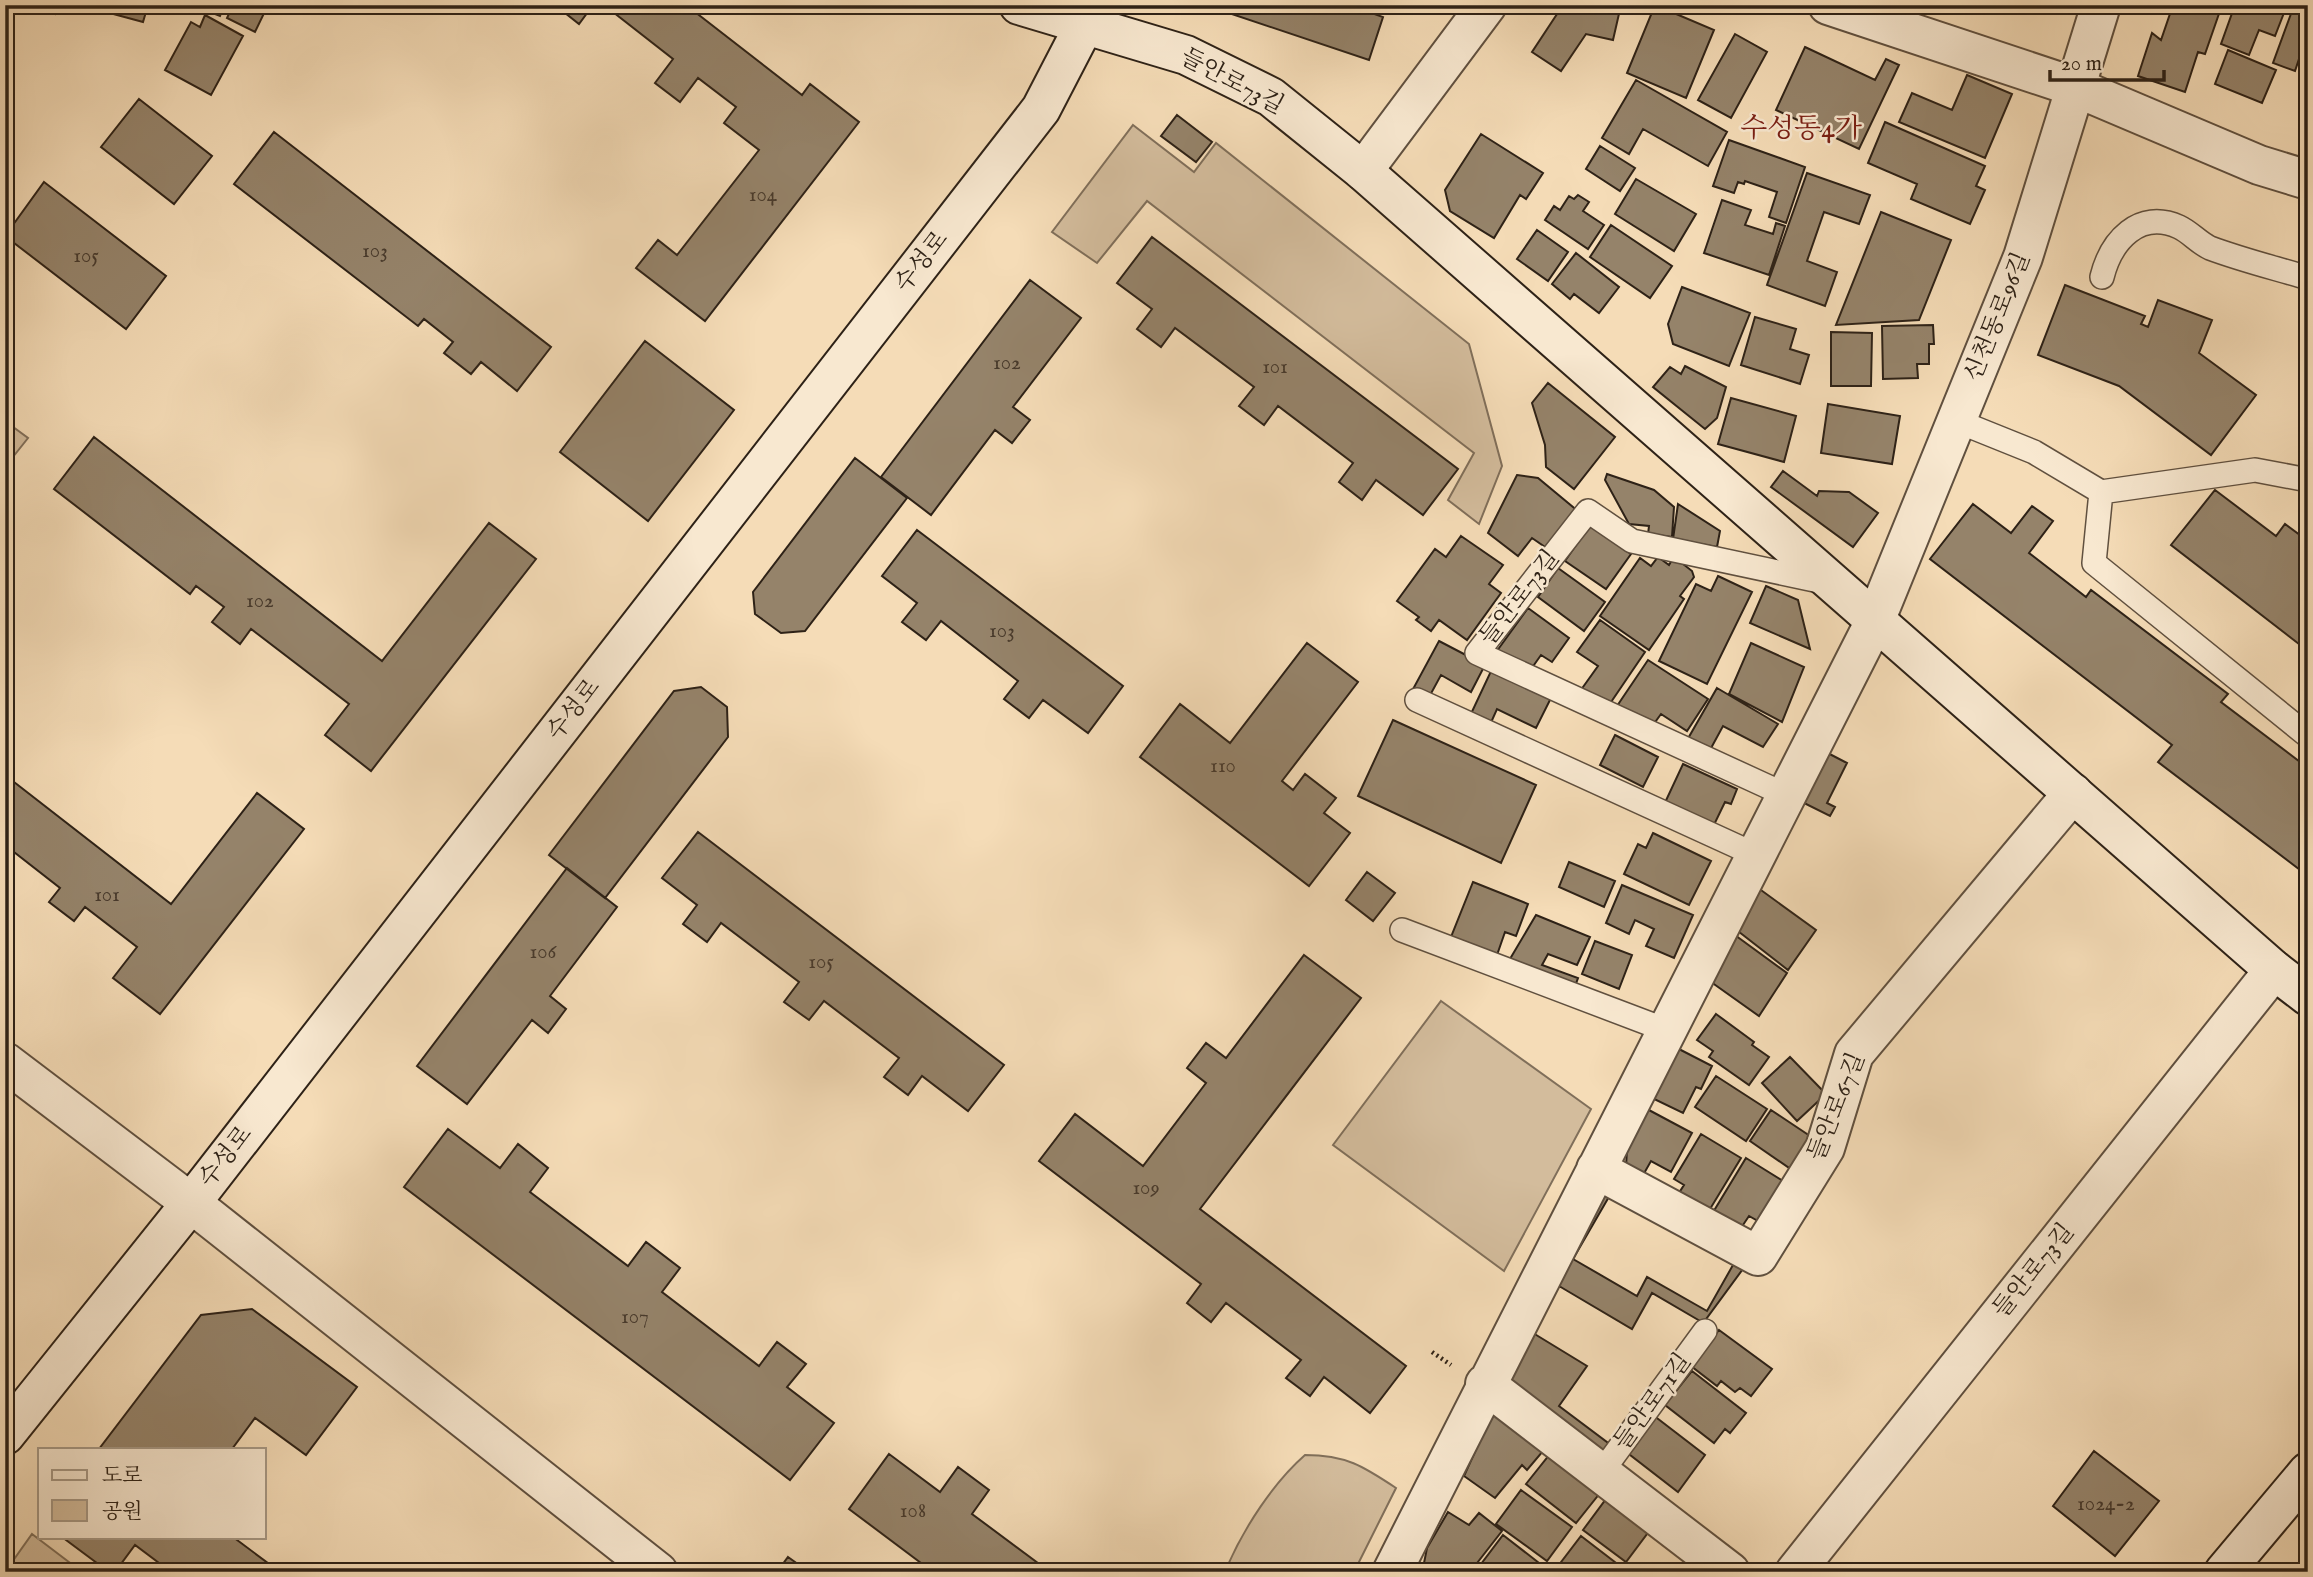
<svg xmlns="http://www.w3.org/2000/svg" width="2313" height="1577" font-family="'IM FELL English','Noto Serif KR',serif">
  <rect width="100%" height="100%" fill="#f5dcb7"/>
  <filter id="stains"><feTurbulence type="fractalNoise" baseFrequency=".00286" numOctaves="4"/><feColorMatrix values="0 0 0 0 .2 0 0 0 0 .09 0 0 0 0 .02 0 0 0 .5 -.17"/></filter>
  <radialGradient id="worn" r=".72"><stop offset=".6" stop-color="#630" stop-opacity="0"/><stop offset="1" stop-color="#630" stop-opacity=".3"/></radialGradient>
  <path fill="#d3bc9c" stroke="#806f5a" stroke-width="2" d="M1133 125 1194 172 1216 143 1469 344 1502 466 1479 524 1448 500 1474 453 1147 201 1097 263 1052 232Z
    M5 421 28 438 5 467Z
    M1441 1001 1591 1109 1504 1271 1333 1145Z
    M1305 1455C1346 1455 1363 1466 1396 1488L1354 1572H1231L1227 1567C1244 1528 1273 1483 1305 1455Z
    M32 1534 82 1572H5Z"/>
  <path fill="#95836a" stroke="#2e2217" stroke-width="2" fill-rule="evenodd" d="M29 5H58L55 14Z
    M80 5H148L143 22Z
    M192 5H224L220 16Z
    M233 5H268L255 32 227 18Z
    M555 5H593L579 24Z
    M604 5H686L802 95 810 84 859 122 705 321 636 268 658 240 677 255 759 150 724 123 736 107 698 78 680 102 655 83 673 59Z
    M1205 5H1349L1383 17 1369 60Z
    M1563 5H1621L1613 40 1586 34 1561 71 1532 52Z
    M1655 5 1714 30 1686 98 1627 73Z
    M2173 5H2222L2205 54 2198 52 2185 92 2138 76 2152 33 2161 40Z
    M2235 5H2287L2275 36 2259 30 2249 55 2221 44Z
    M2292 11 2308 17V53L2303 60 2299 59 2295 71 2273 63Z
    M205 15 243 36 211 95 165 70 191 22 200 27Z
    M1735 34 1767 52 1731 118 1698 100Z
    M1805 47 1875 80 1886 59 1899 65 1859 149 1776 110Z
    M2228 50 2276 70 2262 103 2215 84Z
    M1967 75 2012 94 1985 158 1899 122 1912 93 1952 110Z
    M1636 80 1727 132 1708 166 1643 129 1629 154 1602 138Z
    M139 99 212 156 174 204 101 147Z
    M1177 115 1212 142 1196 162 1161 136Z
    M1885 122 1985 166 1976 186 1985 190 1970 224 1911 199 1917 184 1868 163Z
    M274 132 551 347 517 391 481 362 471 374 444 353 453 342 424 319 418 326 234 184Z
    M1481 134 1543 173 1526 199 1520 195 1494 238 1450 211 1445 190Z
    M1729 140 1805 167 1786 223 1769 217 1777 192 1745 181 1744 184 1738 182 1734 193 1713 186Z
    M1600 146 1635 168 1620 191 1586 169Z
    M1807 173 1870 195 1859 224 1824 212 1807 261 1837 272 1825 306 1767 285Z
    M1636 179 1696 214 1674 251 1615 214Z
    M44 182 166 276 126 329 5 236Z
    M1578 195 1589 202 1583 211 1604 225 1588 249 1545 220 1554 206 1560 210 1569 196 1574 199Z
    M1722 200 1751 210 1745 225 1773 234 1776 223 1785 226 1769 275 1704 253Z
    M1881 212 1951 240 1919 320 1836 325Z
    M1611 225 1672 266 1650 298 1590 257Z
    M1537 230 1568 252 1548 281 1517 259Z
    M1152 237 1458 469 1423 515 1376 480 1362 500 1339 482 1353 463 1278 406 1264 425 1239 406 1254 387 1175 328 1161 347 1137 329 1152 309 1117 283Z
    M1576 253 1619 287 1599 313 1574 294 1570 299 1552 284Z
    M1030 280 1081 318 1013 407 1030 420 1012 443 995 430 931 515 881 477Z
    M2065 285 2145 316 2141 324 2148 327 2158 300 2212 320 2199 353 2256 395 2211 455 2119 386 2038 355Z
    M1682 287 1750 313 1729 366 1673 344 1668 324Z
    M1755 317 1796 329 1790 349 1809 355 1800 384 1741 365Z
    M1933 325 1934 344H1929V364H1917L1918 378 1883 379 1882 326Z
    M1831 332 1872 333 1871 386H1831Z
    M645 341 734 410 648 521 560 452Z
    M1685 366 1726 387 1717 418 1705 429 1653 387 1670 367 1681 374Z
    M1548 383 1615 437 1574 489 1546 467 1545 445 1532 403Z
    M1731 398 1796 416 1784 462 1718 444Z
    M1828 404 1900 416 1892 464 1821 453Z
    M94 437 382 661 489 523 536 559 371 771 325 735 349 704 251 629 240 644 212 622 224 607 196 586 190 594 54 489Z
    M855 458 907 498 805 631 781 633 755 614 753 592Z
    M1783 471 1817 496 1819 491 1849 492 1878 513 1853 547 1771 487Z
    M1607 474 1654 490 1674 507 1672 537 1648 534 1649 526 1629 524 1605 480Z
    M1517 475 1538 478 1579 512 1551 551 1532 538 1518 556 1488 533Z
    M2215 490 2276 536 2285 524 2308 541V651L2171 545Z
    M1678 504 1720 531 1717 547 1673 539Z
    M1973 504 2011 533 2032 506 2053 521 2029 553 2086 597 2091 590 2228 694 2221 702 2308 768V876L2158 762 2172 745 1930 559Z
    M1590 525 1631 554 1606 589 1565 561Z
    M917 530 1123 686 1088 733 1043 700 1029 718 1004 699 1018 681 941 621 926 640 902 622 917 603 882 576Z
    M1461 536 1503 565 1489 584 1501 593 1467 640 1439 620 1431 631 1416 620 1419 617 1397 601 1435 549 1446 557Z
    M1658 557 1669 565 1672 560H1678L1692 571 1694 577 1680 596 1684 599 1649 650 1600 616 1640 558 1651 566Z
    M1558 568 1605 602 1584 631 1538 597Z
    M1718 576 1752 592 1707 684 1659 661 1696 584 1711 591Z
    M1766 586 1798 600 1810 649 1750 623Z
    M1528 608 1569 638 1552 662 1541 655 1529 672 1494 655Z
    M1600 620 1645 652 1607 708 1578 694 1598 666 1577 652Z
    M1439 641 1485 665 1471 692 1441 675 1428 699 1412 691Z
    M1307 643 1358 682 1282 781 1293 790 1305 774 1336 798 1324 813 1350 833 1309 886 1140 757 1180 704 1230 743Z
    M1751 643 1804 667 1782 722 1729 694Z
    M1648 660 1708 699 1687 731 1661 714 1653 725 1615 709Z
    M1492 669 1551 698 1536 728 1497 709 1489 727 1469 718Z
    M701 687 727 707 728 737 605 898 549 855 674 691Z
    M1717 688 1778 724 1763 747 1723 726 1710 750 1686 742Z
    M1393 720 1536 785 1501 863 1358 796Z
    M1615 735 1658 757 1643 787 1600 765Z
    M1820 749 1847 763 1827 803 1835 807 1830 816 1794 798Z
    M1683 764 1737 789 1731 804 1725 802 1711 831 1662 809Z
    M5 775 171 904 257 793 304 829 160 1014 113 978 137 947 85 907 74 921 49 902 60 888 5 845Z
    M698 832 1004 1065 968 1111 922 1076 908 1095 884 1077 899 1058 824 1001 809 1020 784 1002 799 982 721 923 707 942 683 924 697 905 662 878Z
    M1653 833 1711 861 1689 905 1624 874 1638 844 1646 848Z
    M1569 862 1615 881 1604 907 1559 887Z
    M567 868 617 907 550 996 566 1009 548 1033 532 1020 467 1104 417 1066Z
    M1367 872 1395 893 1373 921 1346 900Z
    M1473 882 1528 904 1516 936 1505 932 1497 955 1451 937Z
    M1622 885 1693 915 1674 958 1646 946 1654 929 1635 920 1629 934 1606 923Z
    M1754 885 1816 930 1788 970 1734 928Z
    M1536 915 1590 937 1577 965 1548 954 1542 965 1578 978 1574 989 1507 964Z
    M1728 930 1787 973 1759 1016 1704 977Z
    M1595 941 1632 955 1619 989 1582 974Z
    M1304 955 1361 998 1200 1209 1406 1366 1370 1413 1324 1377 1310 1396 1286 1378 1301 1360 1226 1303 1211 1322 1187 1303 1201 1284 1039 1161 1075 1114 1143 1166 1206 1083 1187 1068 1206 1043 1226 1058Z
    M1716 1014 1754 1042 1752 1045 1769 1057 1749 1085 1709 1057 1713 1051 1697 1040Z
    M1675 1047 1712 1066 1701 1089 1696 1087 1683 1113 1650 1097Z
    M1790 1057 1826 1094 1797 1121 1762 1083Z
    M1716 1076 1767 1109 1746 1141 1695 1107Z
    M1647 1109 1692 1133 1671 1172 1651 1161 1642 1177 1626 1168 1627 1148Z
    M1771 1110 1816 1140 1795 1172 1750 1141Z
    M448 1129 500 1168 518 1144 548 1168 530 1192 628 1266 646 1242 680 1268 662 1292 759 1366 777 1342 806 1364 787 1387 834 1423 790 1480 404 1187Z
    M1701 1134 1741 1158 1707 1214 1677 1196 1684 1185 1674 1179Z
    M1746 1158 1791 1186 1758 1221 1749 1216 1739 1231 1712 1214Z
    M1603 1180 1751 1258 1601 1462 1501 1381ZM1559 1286 1632 1329 1652 1293 1700 1321 1611 1445 1559 1406 1587 1366 1533 1333Z
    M1610 1195 1733 1265 1707 1311 1647 1277 1637 1296 1573 1259Z
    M252 1309 357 1387 306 1455 255 1418 232 1449H99L201 1315Z
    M1719 1330 1772 1369 1751 1396 1740 1388 1735 1392 1721 1381 1717 1386 1691 1366Z
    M1692 1371 1746 1413 1730 1433 1725 1429 1714 1443 1665 1405Z
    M1508 1414 1549 1444 1527 1470 1522 1465 1495 1498 1464 1476 1491 1416Z
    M1653 1415 1705 1455 1678 1492 1625 1451Z
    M1554 1449 1604 1488 1576 1523 1526 1484Z
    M2094 1451 2159 1501 2115 1556 2053 1506Z
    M889 1454 940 1492 958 1467 989 1490 972 1514 1050 1572H933L849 1509Z
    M1521 1490 1572 1527 1547 1561 1496 1524Z
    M1609 1495 1653 1526 1626 1562 1583 1530Z
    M1448 1512 1469 1525 1479 1513 1502 1531 1470 1572H1429L1423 1568 1427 1548Z
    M1503 1535 1548 1570 1547 1572H1475Z
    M1581 1536 1620 1566 1616 1572 1555 1570Z
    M62 1537H233L280 1572H171L135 1545 115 1572H109Z
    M788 1557 809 1572H777Z"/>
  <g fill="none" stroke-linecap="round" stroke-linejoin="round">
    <defs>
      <path id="lane" d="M2102 277C2111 241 2139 209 2179 227 2190 232 2199 243 2210 248 2242 260 2275 268 2308 278
        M1957 421 2034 452 2101 492 2255 470 2308 480
        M2101 492 2094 563 2308 736
        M1417 700 1756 855
        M1786 795 1477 653 1588 511 1632 541 1824 582
        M1402 930 1666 1030
        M1601 1473 1705 1331"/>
      <path id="street" d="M1828 5 2075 87 2259 165 2308 180
        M1363 171 1487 5
        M5 1062 191 1203 658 1572
        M1596 1169 1758 1256 1825 1148 1854 1054 2073 793
        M1485 1384 1730 1572
        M1392 1572 1875 621 2023 257 2101 5
        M1795 1572 2274 970"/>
      <path id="secondary" d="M1019 5 1186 55 1271 97 1363 171 2274 970 2308 996
        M5 1435 191 1203 1041 109 1084 26
        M2224 1572 2308 1472"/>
    </defs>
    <use href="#lane" stroke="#60503f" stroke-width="26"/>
    <use href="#street" stroke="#60503f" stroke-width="42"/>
    <use href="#secondary" stroke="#2e2217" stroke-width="42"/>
    <path stroke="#2e2217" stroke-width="4.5" stroke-dasharray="2 3.5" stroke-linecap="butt" d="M159 14 162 5
      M1432 1352 1451 1365"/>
    <use href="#lane" stroke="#f8e8d0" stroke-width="23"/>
    <use href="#street" stroke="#f8e8d0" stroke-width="38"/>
    <use href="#secondary" stroke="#f8e8d0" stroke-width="38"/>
  </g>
  <g text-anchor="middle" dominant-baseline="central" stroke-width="5" stroke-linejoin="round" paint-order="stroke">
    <g font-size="21" fill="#483a2c">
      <text x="763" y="195">104</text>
      <text x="375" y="251">103</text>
      <text x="86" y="256">105</text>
      <text x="1007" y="363">102</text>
      <text x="1275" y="367">101</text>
      <text x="260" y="601">102</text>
      <text x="1002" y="631">103</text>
      <text x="1223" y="766">110</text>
      <text x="107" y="895">101</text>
      <text x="543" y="952">106</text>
      <text x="821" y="962">105</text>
      <text x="1146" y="1188">109</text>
      <text x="635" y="1317">107</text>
      <text x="2106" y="1504">1024-2</text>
      <text x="913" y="1511">108</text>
    </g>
    <g font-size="24" fill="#2e2217" stroke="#f8e8d0">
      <text transform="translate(1232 82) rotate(28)">들안로73길</text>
      <text transform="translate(922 262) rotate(-52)">수성로</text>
      <text transform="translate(1998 317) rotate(-68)">신천동로96길</text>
      <text transform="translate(1520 598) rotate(-52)">들안로73길</text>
      <text transform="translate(574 710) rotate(-52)">수성로</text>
      <text transform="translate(1837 1107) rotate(-68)">들안로67길</text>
      <text transform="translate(226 1157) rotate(-52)">수성로</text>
      <text transform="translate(2034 1271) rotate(-51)">들안로73길</text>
      <text transform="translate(1653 1402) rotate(-54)">들안로71길</text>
    </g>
    <g font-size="28" fill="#7a1f14" stroke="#f8e8d0">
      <text x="1801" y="129">수성동4가</text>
    </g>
  </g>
  <rect width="2313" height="1577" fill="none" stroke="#f5dcb7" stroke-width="28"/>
  <rect x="7" y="7" width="2299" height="1563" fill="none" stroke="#2e2217" stroke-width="3.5"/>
  <rect x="14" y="14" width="2285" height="1549" fill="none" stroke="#2e2217" stroke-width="2"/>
  <rect x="38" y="1448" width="228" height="91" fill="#f8e8d0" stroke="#a79986" stroke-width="2"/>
  <rect x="52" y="1470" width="35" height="10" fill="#f8e8d0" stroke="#a79986" stroke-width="2"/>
  <text x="102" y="1482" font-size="21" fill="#2e2217">도로</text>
  <rect x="52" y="1500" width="35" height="21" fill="#d3bc9c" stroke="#a79986" stroke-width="2"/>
  <text x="102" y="1518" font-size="21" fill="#2e2217">공원</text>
  <path d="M2050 70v10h114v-10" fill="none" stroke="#2e2217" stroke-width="3.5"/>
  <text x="2061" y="70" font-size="21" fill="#2e2217" stroke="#f8e8d0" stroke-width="5" paint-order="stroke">20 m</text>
  <rect width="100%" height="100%" filter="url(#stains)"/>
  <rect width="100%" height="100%" fill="url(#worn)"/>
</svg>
